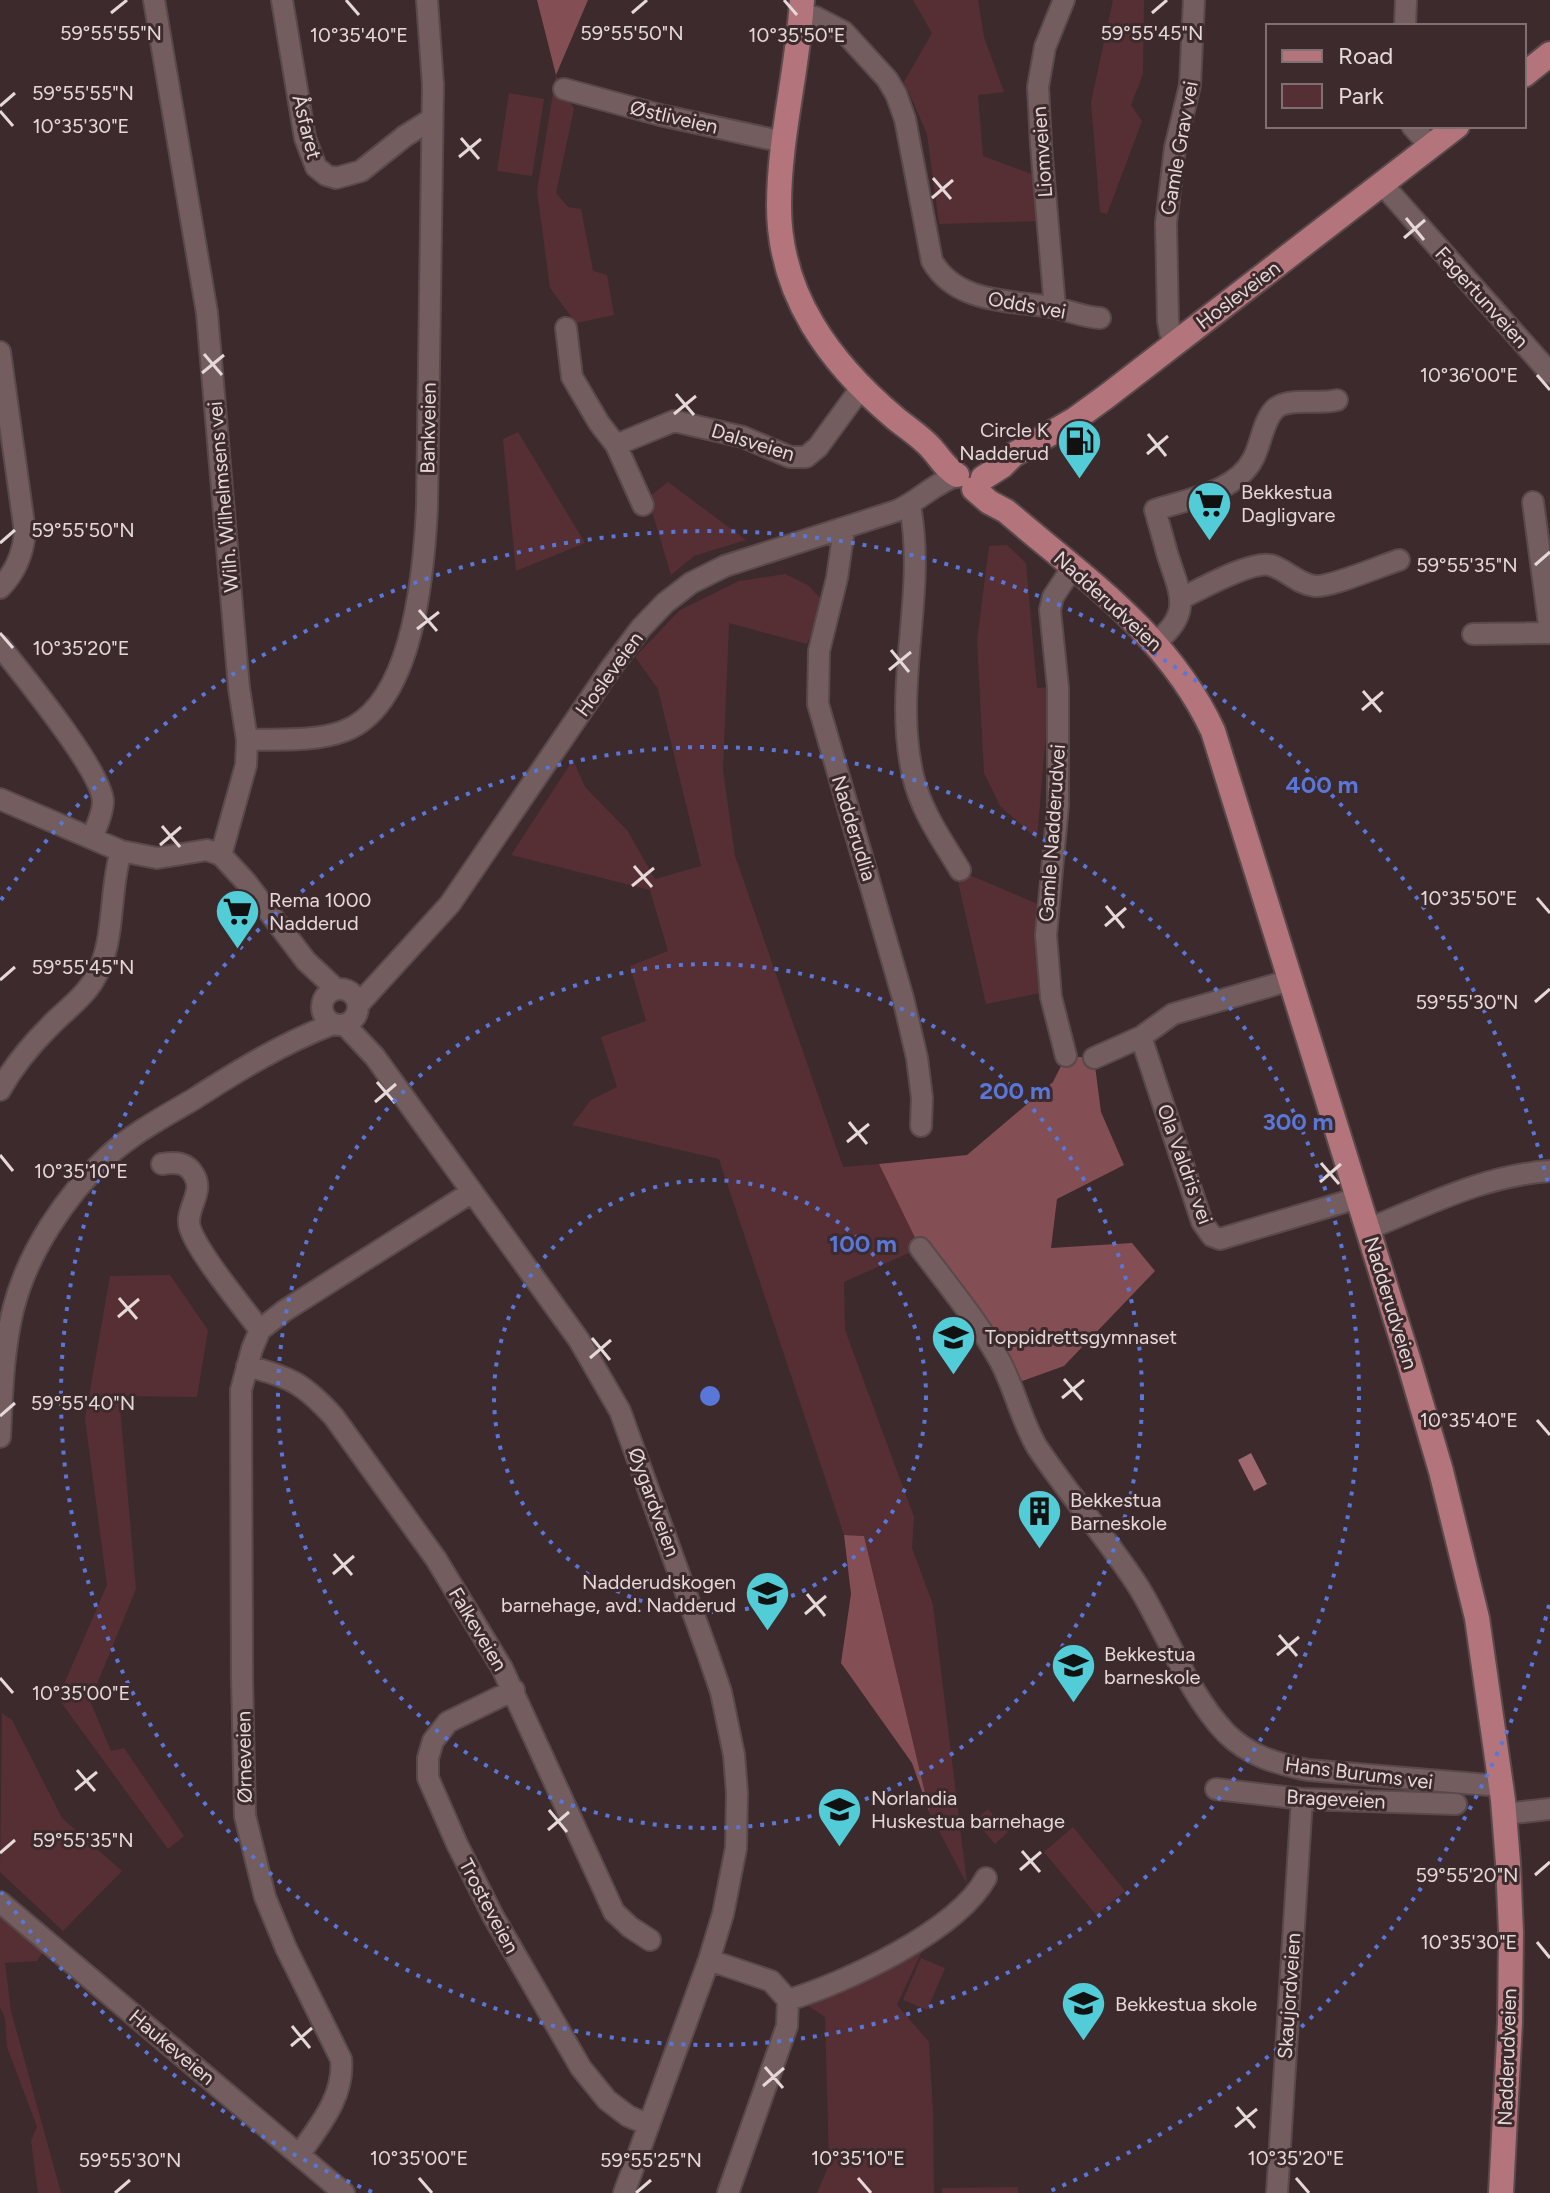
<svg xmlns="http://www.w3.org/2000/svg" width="1550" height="2193" font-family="Figtree,sans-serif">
  <rect width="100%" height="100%" fill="#3d2a2c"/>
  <path fill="#562f34" d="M913 0H978L984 37 1004 92 978 95 983 156 1037 176 1039 221 939 224 927 134 904 82 932 33Z
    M1113 0H1144L1143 74 1131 105 1142 121 1107 214 1100 212 1091 102Z
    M556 75 574 109 556 193 568 207 581 209 593 271 607 275 614 315 576 323 550 288 537 191Z
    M509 93 544 99 532 176 497 171Z
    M518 432 585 543 516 571 503 439Z
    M668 482 746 540 694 556 671 575 648 498Z
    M1007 545 1026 563 1037 688 1050 687 1037 839 1000 806 984 773 977 641 989 546Z
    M785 574 808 585 824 602 807 644 729 623 723 770 735 856 843 1167 879 1164 920 1248 844 1282 845 1330 914 1517 912 1548 933 1605 967 1884 930 1814 864 1536 844 1535 719 1159 572 1125 591 1100 617 1087 601 1037 646 1021 630 966 668 951 650 890 511 855 573 760 585 787 627 830 655 879 701 866 658 689 635 657 680 610 739 581Z
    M955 869 1043 906 1045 992 986 1004Z
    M170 1275 208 1330 197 1397 119 1396 136 1589 90 1701 111 1751 124 1748 184 1836 168 1849 58 1698 107 1585 85 1419 110 1276Z
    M2 1713 12 1720 62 1818 122 1871 63 1931 0 1872Z
    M988 1809 1008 1832 995 1844 975 1820Z
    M1073 1827 1125 1891 1096 1915 1044 1852Z
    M0 1911 46 1948 37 1961 5 1963 11 2011 61 2193H38L31 2141 37 2127 7 2047 5 2018 0 2007Z
    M927 1940 897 2005 929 2042 933 2111 934 2193H817L829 2165 825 2017 799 2000Z
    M921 1958 945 1968 927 2010 903 2000Z
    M1018 2187V2193H942V2188Z"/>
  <path fill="#834e54" d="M537 0H588L556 75Z
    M1066 1056 1094 1058 1101 1112 1124 1165 1057 1199 1051 1248 1132 1243 1155 1271 1064 1366 1011 1385 920 1248 879 1164 967 1155 1053 1082Z
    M844 1535 864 1536 930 1814 912 1763 841 1663 851 1594Z"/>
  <path fill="#9f686e" d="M1251 1453 1267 1484 1254 1491 1238 1460Z"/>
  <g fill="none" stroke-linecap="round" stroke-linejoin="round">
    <defs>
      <path id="minor" d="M154 0 207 313 239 688 247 740 246 765 221 855
        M282 0 305 138 316 167 326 175 336 178 361 171 405 136 432 119
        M801 17H815L844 32 887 79 896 94 905 119 932 261C956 303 1008 300 1051 307 1068 310 1083 317 1100 318
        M1405 26 1406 0
        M564 89 660 115 784 142
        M1412 126 1430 146
        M1383 185 1550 373
        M1055 308 1041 145 1038 87 1045 47 1064 0
        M566 328 572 377 599 423 616 445 643 505
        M1177 342 1170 332 1168 321 1166 223 1175 148 1190 85 1194 0
        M0 352 25 532C23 554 16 572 0 588
        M616 445 674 421 743 437 790 457H806L818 447 861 388
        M1533 502 1550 632
        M910 506C927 596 892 685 913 776 921 811 942 840 960 870
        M844 529 837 578 819 651 818 704 903 998 917 1058 922 1098 921 1126
        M1182 598C1201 589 1250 561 1270 565 1286 569 1297 584 1315 586 1332 587 1380 566 1399 560
        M1473 634 1550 633
        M1156 642C1194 612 1179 592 1167 553 1163 538 1159 524 1155 510 1188 499 1236 492 1253 459 1261 445 1263 419 1276 408 1290 397 1320 405 1337 400
        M0 646C22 674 103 772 103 802 103 814 96 827 92 838
        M247 740C278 739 315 742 344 731 414 705 424 571 427 507L433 85 427 0
        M0 799 121 851 157 858 207 850 221 855 246 882 306 961 336 989
        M322 1007a18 18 0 1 1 36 0a18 18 0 1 1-36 0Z
        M358 1005 450 904 611 668 641 628 665 603 691 583 725 566 896 511C918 502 934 483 957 476
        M345 1025 375 1057 579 1340 620 1411 708 1654 721 1692 734 1755 737 1793 736 1848 723 1914 709 1960 624 2193
        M1141 1037 1202 1222 1212 1236 1220 1239 1358 1198
        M1066 1056 1051 997 1046 935 1058 805V688L1050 610 1053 597 1072 568
        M1094 1058 1141 1037 1173 1014 1291 980
        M0 1090C13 1067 30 1046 49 1027 63 1012 81 1000 92 983 117 944 108 894 121 851
        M162 1164C176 1162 187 1162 194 1175 205 1193 184 1210 190 1228 198 1253 242 1306 260 1330
        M1368 1229C1427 1205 1486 1175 1550 1171
        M920 1248C947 1284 978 1321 1000 1361 1015 1389 1021 1420 1037 1447 1069 1495 1107 1538 1138 1586 1167 1633 1187 1692 1226 1733 1249 1756 1277 1764 1308 1770L1501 1786
        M247 1366C291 1377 304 1384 334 1417L436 1559 502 1668 614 1912 630 1927 650 1940
        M0 1437C2 1395 3 1352 13 1310 27 1253 65 1196 108 1156 133 1133 165 1116 194 1099 239 1070 283 1043 333 1024
        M514 1690 448 1722 433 1741 428 1758V1778L457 1844 493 1916 581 2068 607 2100 628 2116 649 2125
        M1216 1789 1302 1799 1456 1804
        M1504 1814 1550 1809
        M0 1902 344 2193
        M709 1960 771 1981 788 2000C845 1983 957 1931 986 1878
        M299 2155C319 2126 345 2096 341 2059L286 1948 265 1897 245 1816 242 1677 241 1390 252 1349 260 1330 284 1311 472 1192
        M728 2193 787 2026 788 2000
        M1277 2193 1302 1799"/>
      <path id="major" d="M802 0C798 69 779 137 779 206 779 295 830 363 895 418 907 428 922 437 932 449 941 459 945 468 957 475
        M1524 75 1550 54
        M983 478 1002 466 1013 455 1074 420 1107 396 1457 126
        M974 489 989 502 1006 511C1084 578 1168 634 1213 731L1409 1362 1441 1471 1477 1618 1503 1800 1508 1863 1511 1932 1510 2022 1501 2193"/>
    </defs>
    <use href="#minor" stroke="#59494b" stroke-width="24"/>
    <use href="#major" stroke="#59494b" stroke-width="28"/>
    <use href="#minor" stroke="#735d5f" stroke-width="20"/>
    <use href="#major" stroke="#b3747b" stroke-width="24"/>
  </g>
  <path fill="none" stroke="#e5d8d9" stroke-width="3" d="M346 0 359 15M784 0 797 15M111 13 127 0M632 13 647 0M1152 13 1167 0M0 106 15 93M0 111 13 126M461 138 479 159M459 157 481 139M933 178 951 199M932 198 953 180M1406 218 1424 240M1404 238 1425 220M204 354 222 375M202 373 224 355M1537 375 1550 390M676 394 694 415M674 414 696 396M1148 434 1166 456M1147 454 1168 436M0 543 15 530M1535 565 1550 552M419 610 437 631M417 629 439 612M0 633 13 648M891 650 909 672M889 670 911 652M1363 691 1381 712M1362 710 1383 692M162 826 180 847M160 845 181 827M634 866 652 887M632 886 654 868M1537 898 1550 913M1106 906 1124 928M1105 926 1126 908M0 980 15 967M1535 1002 1550 989M377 1082 395 1103M375 1102 396 1084M849 1122 867 1144M847 1142 869 1124M0 1155 13 1171M1321 1163 1339 1184M1320 1182 1341 1164M119 1298 137 1319M118 1317 139 1299M592 1338 610 1360M590 1358 611 1340M1064 1379 1082 1400M1062 1398 1084 1380M0 1416 15 1403M1537 1420 1550 1435M334 1554 352 1575M333 1574 354 1556M807 1594 825 1616M805 1614 826 1596M1279 1635 1297 1656M1277 1655 1299 1637M0 1678 13 1693M77 1770 95 1791M75 1790 97 1772M549 1810 567 1832M548 1830 569 1812M1022 1851 1040 1872M0 1853 15 1840M1020 1870 1041 1852M1535 1875 1550 1862M1537 1942 1550 1958M292 2026 310 2048M291 2046 312 2028M765 2067 783 2088M763 2086 784 2068M1237 2107 1255 2128M1235 2127 1257 2109M419 2178 432 2193M858 2178 871 2193M1296 2178 1309 2193M115 2193 130 2180M636 2193 651 2180"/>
  <g fill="none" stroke="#5977d8" stroke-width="4" stroke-dasharray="4 8">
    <circle cx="710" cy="1396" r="216"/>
    <circle cx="710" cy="1396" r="432"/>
    <circle cx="710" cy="1396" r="649"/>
    <path d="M1549 1605A865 865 0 0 1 1048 2192M372 2192A865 865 0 0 1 1 1892M1 900A865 865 0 0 1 1549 1187"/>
  </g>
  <defs>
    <symbol id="fuel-pin" viewBox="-11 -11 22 30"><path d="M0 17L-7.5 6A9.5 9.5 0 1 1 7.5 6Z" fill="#52ccd6" stroke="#3d2a2c"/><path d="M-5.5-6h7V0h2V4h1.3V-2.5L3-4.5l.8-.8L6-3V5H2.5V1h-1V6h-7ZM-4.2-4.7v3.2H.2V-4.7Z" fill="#111"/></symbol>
    <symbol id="supermarket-pin" viewBox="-11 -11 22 30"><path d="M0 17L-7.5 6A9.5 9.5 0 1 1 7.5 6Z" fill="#52ccd6" stroke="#3d2a2c"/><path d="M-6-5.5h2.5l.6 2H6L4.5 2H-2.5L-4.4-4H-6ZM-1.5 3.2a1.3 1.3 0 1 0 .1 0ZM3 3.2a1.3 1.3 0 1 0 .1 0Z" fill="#111"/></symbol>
    <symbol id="university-pin" viewBox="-11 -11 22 30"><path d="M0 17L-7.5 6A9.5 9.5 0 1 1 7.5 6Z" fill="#52ccd6" stroke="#3d2a2c"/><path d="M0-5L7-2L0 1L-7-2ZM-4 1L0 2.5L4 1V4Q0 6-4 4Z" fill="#111"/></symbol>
    <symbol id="building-pin" viewBox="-11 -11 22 30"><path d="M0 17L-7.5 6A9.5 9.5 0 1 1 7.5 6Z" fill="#52ccd6" stroke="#3d2a2c"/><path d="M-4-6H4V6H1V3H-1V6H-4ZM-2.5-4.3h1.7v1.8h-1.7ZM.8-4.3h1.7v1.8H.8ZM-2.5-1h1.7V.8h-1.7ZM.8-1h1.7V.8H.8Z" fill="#111"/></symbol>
    <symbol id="school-pin" viewBox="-11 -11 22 30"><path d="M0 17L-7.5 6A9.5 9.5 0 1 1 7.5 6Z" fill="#52ccd6" stroke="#3d2a2c"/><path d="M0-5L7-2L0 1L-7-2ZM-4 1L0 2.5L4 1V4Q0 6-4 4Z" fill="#111"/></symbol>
  </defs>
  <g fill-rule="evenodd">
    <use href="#fuel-pin" x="1054" y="416" width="51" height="69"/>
    <use href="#supermarket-pin" x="1184" y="478" width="51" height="69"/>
    <use href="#supermarket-pin" x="212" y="886" width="51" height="69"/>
    <use href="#university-pin" x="928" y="1312" width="51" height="69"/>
    <use href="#building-pin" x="1014" y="1486" width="51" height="69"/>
    <use href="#school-pin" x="742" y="1568" width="51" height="69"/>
    <use href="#school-pin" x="1048" y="1640" width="51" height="69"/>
    <use href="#school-pin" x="814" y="1784" width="51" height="69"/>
    <use href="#school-pin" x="1058" y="1978" width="51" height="69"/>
  </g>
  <g text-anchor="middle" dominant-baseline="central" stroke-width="6" stroke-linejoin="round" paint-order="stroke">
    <g font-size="20" fill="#e5d8d9" stroke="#3d2a2c">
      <text transform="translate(674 117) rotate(13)">Østliveien</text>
      <text transform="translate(307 127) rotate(76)">Åsfaret</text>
      <text transform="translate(1179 148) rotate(-80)">Gamle Grav vei</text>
      <text transform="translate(1042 152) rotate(-94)">Liomveien</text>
      <text transform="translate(1238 295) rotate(-37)">Hosleveien</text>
      <text transform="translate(1482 297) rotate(48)">Fagertunveien</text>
      <text transform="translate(1027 305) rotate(10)">Odds vei</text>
      <text transform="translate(428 428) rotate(-89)">Bankveien</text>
      <text transform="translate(753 442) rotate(17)">Dalsveien</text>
      <text transform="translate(223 497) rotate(-95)">Wilh. Wilhelmsens vei</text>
      <text transform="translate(1108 601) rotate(42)">Nadderudveien</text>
      <text transform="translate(609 674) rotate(-54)">Hosleveien</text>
      <text transform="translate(854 828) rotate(73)">Nadderudlia</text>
      <text transform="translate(1052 833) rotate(-86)">Gamle Nadderudvei</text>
      <text transform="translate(1185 1164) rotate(70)">Ola Valdris vei</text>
      <text transform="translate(1391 1303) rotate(73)">Nadderudveien</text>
      <text transform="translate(654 1502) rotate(70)">Øygardveien</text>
      <text transform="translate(478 1629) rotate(59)">Falkeveien</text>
      <text transform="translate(244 1757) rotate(-91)">Ørneveien</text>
      <text transform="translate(1359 1773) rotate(7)">Hans Burums vei</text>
      <text transform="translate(1336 1799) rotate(3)">Brageveien</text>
      <text transform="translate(489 1906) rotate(62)">Trosteveien</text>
      <text transform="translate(1289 1996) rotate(-86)">Skaujordveien</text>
      <text transform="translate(172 2047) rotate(40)">Haukeveien</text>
      <text transform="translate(1507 2057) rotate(-88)">Nadderudveien</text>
    </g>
    <g font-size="20" fill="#e5d8d9" stroke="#3d2a2c" text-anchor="start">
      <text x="1049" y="430" text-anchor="end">Circle K<tspan x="1049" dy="23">Nadderud</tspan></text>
      <text x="1241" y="492">Bekkestua<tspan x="1241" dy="23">Dagligvare</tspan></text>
      <text x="269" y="900">Rema 1000<tspan x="269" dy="23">Nadderud</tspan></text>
      <text x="985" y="1337">Toppidrettsgymnaset</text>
      <text x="1070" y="1500">Bekkestua<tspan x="1070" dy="23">Barneskole</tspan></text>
      <text x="736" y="1582" text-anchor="end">Nadderudskogen<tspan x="736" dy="23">barnehage, avd. Nadderud</tspan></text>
      <text x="1104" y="1654">Bekkestua<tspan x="1104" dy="23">barneskole</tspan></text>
      <text x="871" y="1798">Norlandia<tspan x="871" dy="23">Huskestua barnehage</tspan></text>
      <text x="1115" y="2004">Bekkestua skole</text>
    </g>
  </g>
  <g font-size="20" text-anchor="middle" fill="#e5d8d9" stroke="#3d2a2c" stroke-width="6" stroke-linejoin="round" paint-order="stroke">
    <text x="111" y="40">59°55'55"N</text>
    <text x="632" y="40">59°55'50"N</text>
    <text x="1152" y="40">59°55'45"N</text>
    <text x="359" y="42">10°35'40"E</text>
    <text x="797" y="42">10°35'50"E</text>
    <text x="83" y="100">59°55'55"N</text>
    <text x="81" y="133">10°35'30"E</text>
    <text x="1469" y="382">10°36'00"E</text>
    <text x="83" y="537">59°55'50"N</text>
    <text x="1467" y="572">59°55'35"N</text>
    <text x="81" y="655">10°35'20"E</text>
    <text x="1469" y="905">10°35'50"E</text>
    <text x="83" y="974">59°55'45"N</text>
    <text x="1467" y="1009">59°55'30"N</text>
    <text x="81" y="1178">10°35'10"E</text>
    <text x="83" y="1410">59°55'40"N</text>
    <text x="1469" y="1427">10°35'40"E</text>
    <text x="81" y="1700">10°35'00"E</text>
    <text x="83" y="1847">59°55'35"N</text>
    <text x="1467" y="1882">59°55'20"N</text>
    <text x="1469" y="1949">10°35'30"E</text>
    <text x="419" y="2165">10°35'00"E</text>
    <text x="858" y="2165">10°35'10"E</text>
    <text x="1296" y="2165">10°35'20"E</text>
    <text x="130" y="2167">59°55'30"N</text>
    <text x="651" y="2167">59°55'25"N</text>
  </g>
  <circle cx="710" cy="1396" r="12" fill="#5977d8" stroke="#3d2a2c" stroke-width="4"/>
  <g font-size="24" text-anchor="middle" font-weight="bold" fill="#5977d8" stroke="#3d2a2c" stroke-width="6" stroke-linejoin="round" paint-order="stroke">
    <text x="1322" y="793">400 m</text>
    <text x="1015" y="1099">200 m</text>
    <text x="1298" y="1130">300 m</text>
    <text x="863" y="1252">100 m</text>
  </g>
  <rect x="1266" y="24" width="260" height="104" fill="#3d2a2c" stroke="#807071" stroke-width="2"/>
  <rect x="1282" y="50" width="40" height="12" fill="#b3747b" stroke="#807071" stroke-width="2"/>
  <text x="1338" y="64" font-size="24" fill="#e5d8d9">Road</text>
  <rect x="1282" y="84" width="40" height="24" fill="#562f34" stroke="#807071" stroke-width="2"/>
  <text x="1338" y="104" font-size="24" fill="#e5d8d9">Park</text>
</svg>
